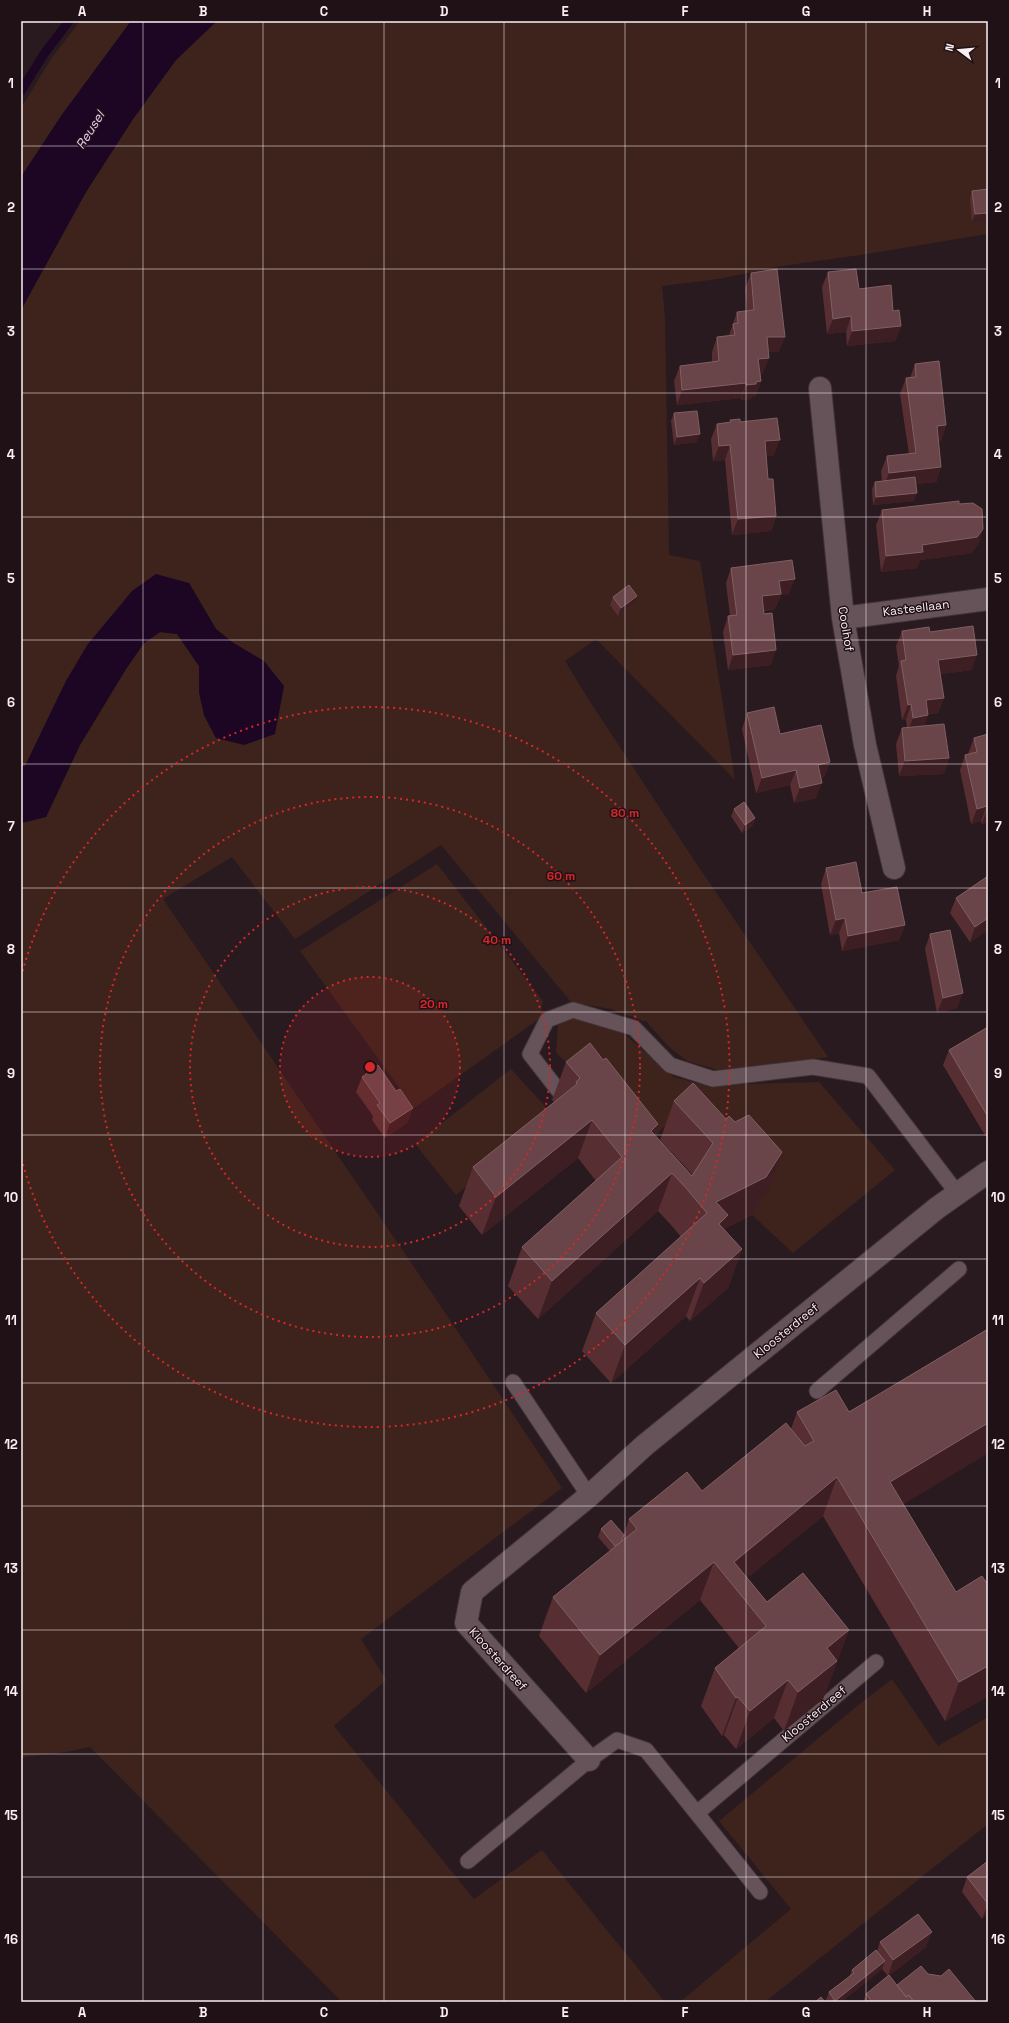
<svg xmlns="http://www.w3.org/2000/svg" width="1009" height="2023" font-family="'Space Grotesk',sans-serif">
  <rect width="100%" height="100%" fill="#291a20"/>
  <path fill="#3d231c" d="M80 21H131L61 116 21 177V108L51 59Z
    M217 21H988V234L860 255 782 266 718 279 662 286 665 317 669 555 700 561 735 780 596 639 565 661 587 697 692 857 828 1057 718 1070 687 1061 668 1046 646 1021H643L611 1009 571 1002 441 845 295 939 232 857 163 899 444 1311 562 1488 361 1639 386 1680 334 1726 474 1899 542 1850 665 2002H342L90 1747 66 1752 25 1757 21 1760V823L46 817 80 745 126 669 144 643 160 632 177 634 199 666V692L204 715 216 738 232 642 216 629 189 583 88 644 66 681 25 766H21V310L86 192 133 119 176 60Z
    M437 864 543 1001 539 1019 414 1108 300 951Z
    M573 1016 621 1031 674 1077 705 1085 819 1082 895 1170 793 1253 752 1215 768 1190 680 1111 652 1139 556 1053 558 1025Z
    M511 1069 554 1116 456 1195 415 1144Z
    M892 1679 938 1746 988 1717V1824L765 2002H680L791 1909 719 1821 857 1706Z"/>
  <path fill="#1c0624" d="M131 21H217L176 60 133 119 86 192 21 310V177L61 116Z
    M156 574 189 583 216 629 232 642 264 661 284 686 275 734 244 745 216 738 204 715 199 692V666L177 634 160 632 144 643 126 669 80 745 46 817 21 823V766H25L66 681 88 644 132 591Z"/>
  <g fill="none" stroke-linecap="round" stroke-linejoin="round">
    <path stroke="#1c0624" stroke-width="9" d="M21 91 44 54 69 21"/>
    <defs>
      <path id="lane" d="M558 1090 530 1054 547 1020 573 1010 634 1028 670 1065 713 1079 813 1067 868 1076 957 1193
        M513 1382 589 1496
        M817 1391 959 1269
        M697 1813 876 1662
        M468 1861 589 1760 617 1740 646 1750 760 1892"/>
      <path id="street" d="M820 388 843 618 865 745 894 868
        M843 618 988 599
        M589 1760 466 1623 472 1592 589 1496 645 1445 937 1208 988 1172"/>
    </defs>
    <use href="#lane" stroke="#403438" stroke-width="17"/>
    <use href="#street" stroke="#403438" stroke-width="24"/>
    <use href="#lane" stroke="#655359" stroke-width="15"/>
    <use href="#street" stroke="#655359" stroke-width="22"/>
  </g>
  <path fill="#572f33" d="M988 189 972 222 970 199 972 191Z
    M828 272 859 289 893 311 901 326 895 341 847 346 846 332 827 334 822 287Z
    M751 273 779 352H768L763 373 760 374 761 381 755 397H752L751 399 741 400V398L677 405 674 381 680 366 712 362V352L717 337 729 335 737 312 747 311 745 288Z
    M915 364 946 425 941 441H938L941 467 936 482 916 484 914 501 873 505 872 489 875 482 882 481 881 471 887 456 909 454 900 394 906 378H910Z
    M674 413 697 442 674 445 671 421Z
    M730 420 740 422 774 455 766 456 768 479 776 516 771 531 732 535 725 460 713 461 711 439 717 424 730 422Z
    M959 504 983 529 978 544 972 553 920 560 917 568 881 572 876 525 882 510Z
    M731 568 789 594 781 595 775 609 763 611 771 665 728 670 723 632 728 616H730L726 583Z
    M613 597 634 603 618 616 610 605Z
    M902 631 930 632 972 670 940 674 944 698 938 713 928 714 924 726 949 758 944 774 899 776 896 744 902 728H907L906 720H902L896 676 899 666 896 646Z
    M747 713 780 734 830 762 824 777 821 778 816 798 794 803 790 785 756 793 742 729Z
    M988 734V820H986L985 823 982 824 981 821 971 824 960 770 965 755 968 754 974 738Z
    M734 809 755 818 752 826 742 833 731 816Z
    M826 868 862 893 905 925 899 940 842 951 839 933 830 935 821 884Z
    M956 898 988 930 970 942 950 913Z
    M930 934 957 1008 937 1013 925 949Z
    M988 1027V1136L986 1137 943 1065 949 1050Z
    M603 1060 658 1124 654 1135 692 1176 693 1175 660 1140 674 1101 768 1190 752 1215 724 1229 742 1249 728 1288 690 1321 686 1316 611 1383 582 1351 596 1313 681 1237 672 1226 658 1211 538 1319 508 1286 522 1247 596 1181 578 1158 482 1235 459 1206 473 1167 554 1102 552 1100 566 1062Z
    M362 1077 396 1091 413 1108 407 1123 385 1138 372 1120 373 1116 356 1092Z
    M988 1329V1453L903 1504 988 1696 945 1721 823 1516 747 1578 767 1602 849 1630 823 1699 784 1731 774 1718 736 1749 724 1735 722 1736 701 1706 715 1668 739 1648 700 1600 586 1693 539 1636 553 1597 610 1551 598 1537 601 1529 624 1535 629 1519 702 1491 791 1429 797 1412H849Z
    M988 1861V1914L982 1919 962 1892 967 1877Z
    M880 1942 926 1947 888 1976 882 1969 841 2002H827L826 2000 829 1992 849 1977 852 1970 877 1951Z
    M928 1974 976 2002H863L866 1994 897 1985Z"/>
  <path fill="#3d1e23" d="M988 213V221L972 222 975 214Z
    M851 316 846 332 827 334 833 319Z
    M901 326 895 341 847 346 852 331Z
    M767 337H785L779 352H761Z
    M769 358 763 373 753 375 758 359Z
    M761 381 755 397H752L751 399 741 400 746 385 756 382Z
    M746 383 741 398 677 405 682 390Z
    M946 425 941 441 931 442 937 426Z
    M700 434 697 442 674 445 677 437Z
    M780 440 774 455 760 457 765 441Z
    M730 445 725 460 713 461 719 446Z
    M941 467 936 482 883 488 889 473Z
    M917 493 914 501 873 505 876 497Z
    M776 516 771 531 732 535 738 519Z
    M983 529 978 544 972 553 920 560 917 568 881 572 886 556 922 545Z
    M795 579 789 594 781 595 775 609 756 611 762 596 779 581Z
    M637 596 634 603 618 616 621 608Z
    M776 650 771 665 728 670 733 655Z
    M977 655 972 670 933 675 938 660Z
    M944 698 938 713 921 715 926 700Z
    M911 704 906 720H902L908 705Z
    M928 715 923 731 907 733 913 718Z
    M949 758 944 774 899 776 905 761Z
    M830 762 824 777 812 780 818 765Z
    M796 770 790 785 756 793 762 778Z
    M822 783 816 798 794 803 800 788Z
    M987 806 981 821 971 824 977 809Z
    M988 808V820H986L985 823 982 824 987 809Z
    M755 818 752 826 742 833 745 825Z
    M845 918 839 933 830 935 836 920Z
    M988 918V930L970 942 975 927Z
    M905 925 899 940 842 951 848 936Z
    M963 993 957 1008 937 1013 943 998Z
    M413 1108 407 1123 385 1138 390 1123Z
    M592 1120 578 1158 482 1235 496 1197Z
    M658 1124 644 1163 651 1131Z
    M988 1131V1136L986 1137Z
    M782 1152 768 1190 752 1215 723 1230 714 1254 716 1202Z
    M672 1173 658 1211 538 1319 552 1281Z
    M742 1249 728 1288 690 1321 704 1283Z
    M700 1278 686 1316 611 1383 625 1345Z
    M988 1423V1453L876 1521 890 1482Z
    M837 1477 823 1516 735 1588 734 1562Z
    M714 1562 700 1600 586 1693 600 1655Z
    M849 1630 823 1699 784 1731 798 1692 827 1648Z
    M988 1666V1696L945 1721 959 1682Z
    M788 1680 774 1718 736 1749 750 1711Z
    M738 1697 724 1735 722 1736 736 1698Z
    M988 1903V1914L982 1919 988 1904Z
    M932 1932 926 1947 888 1976 893 1960Z
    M885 1961 882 1969 841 2002H835V2001Z"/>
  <path fill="#694448" stroke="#805f62" d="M988 189V213L975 214 972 191Z
    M777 269 785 337H767L769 358 758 359 761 381 756 382V384L746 385V383L682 390 680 366 719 361 717 337 735 335 733 324 738 323 737 312 754 310 751 273Z
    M856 269 859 289 891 285 893 311 899 310 901 326 852 331 851 316 833 319 828 272Z
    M939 361 946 425 937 426 941 467 889 473 887 456 916 453 906 378 916 377 915 364Z
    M697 411 700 434 677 437 674 413Z
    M777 418 780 440 765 441 768 479H773L776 516 738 519 730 445 719 446 717 424 731 422 730 420 740 419V422Z
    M915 477 917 493 876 497 875 482Z
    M959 501V504L973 503 982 509 983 529 977 537 922 545 923 552 886 556 882 510Z
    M792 560 795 579 779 581 781 594 762 596 764 614 772 613 776 650 733 655 728 616 737 615 731 568Z
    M629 585 637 596 621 608 613 597Z
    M973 626 977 655 938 660 944 698 926 700 928 715 913 718 911 704 908 705 901 661 906 660 902 631 929 627 930 632Z
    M774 707 780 734 821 725 830 762 818 765 822 783 800 788 796 770 762 778 747 713Z
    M944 724 949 758 905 761 902 728Z
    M988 734V808L987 809V806L977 809 965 755 977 752 974 738Z
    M744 802 755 818 745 825 734 809Z
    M856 862 862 893 897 887 905 925 848 936 845 918 836 920 826 868Z
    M988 876V918L975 927 956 898Z
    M950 930 963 993 943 998 930 934Z
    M988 1027V1117L949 1050Z
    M590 1043 603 1060 606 1058 658 1124 651 1131 692 1176 713 1143 674 1101 693 1083 726 1119 729 1116 735 1122 749 1115 782 1152 766 1177 716 1202 728 1215 719 1224 742 1249 704 1283 700 1278 625 1345 596 1313 707 1213 686 1188 672 1173 552 1281 522 1247 622 1157 592 1120 496 1197 473 1167 577 1084 576 1082 580 1078 566 1062Z
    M378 1065 396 1091 400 1089 413 1108 390 1123 377 1105 380 1103 362 1077Z
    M988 1329V1423L890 1482 956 1592 982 1576 986 1582 988 1581V1666L959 1682 837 1477 734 1562 767 1602 803 1573 849 1630 827 1648 837 1661 798 1692 788 1680 750 1711 738 1697 736 1698 715 1668 766 1626 714 1562 600 1655 553 1597 637 1529 629 1519 687 1472 702 1491 786 1423 805 1446 814 1441 797 1412 836 1390 849 1412Z
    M611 1520 624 1535 621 1542 615 1546 601 1529Z
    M988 1861V1904L967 1877Z
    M918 1914 932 1932 893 1960 880 1942Z
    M876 1950 885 1961 835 2001 829 1992 854 1973 852 1970Z
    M921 1966 928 1974 941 1976 949 1969 976 2002H914L909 1995 906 1997 897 1985Z
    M889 1975 906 1997 909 1995 914 2002H872L866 1994Z
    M821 1997 825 2002H815Z"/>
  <path fill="none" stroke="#faeff2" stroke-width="1" stroke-opacity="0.55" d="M143 21V2002M263 21V2002M384 21V2002M504 21V2002M625 21V2002M746 21V2002M866 21V2002M21 146H988M21 269H988M21 393H988M21 517H988M21 640H988M21 764H988M21 888H988M21 1012H988M21 1135H988M21 1259H988M21 1383H988M21 1506H988M21 1630H988M21 1754H988M21 1877H988"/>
  <circle cx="370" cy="1067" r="90" fill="#d62828" fill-opacity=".12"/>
  <g fill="none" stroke="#d62828" stroke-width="2" stroke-dasharray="2 4">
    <circle cx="370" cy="1067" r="90"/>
    <circle cx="370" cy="1067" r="180"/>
    <circle cx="370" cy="1067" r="270"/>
    <path d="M21 977A360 360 0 1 1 21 1157"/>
  </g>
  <g text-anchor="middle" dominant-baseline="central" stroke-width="3" stroke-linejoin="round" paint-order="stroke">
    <g font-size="12" fill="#faeff2" stroke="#201117">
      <text transform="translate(916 608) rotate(-7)">Kasteellaan</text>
      <text transform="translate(846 629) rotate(81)">Coolhof</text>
      <text transform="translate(786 1331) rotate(-39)">Kloosterdreef</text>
      <text transform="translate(498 1659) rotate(48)">Kloosterdreef</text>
      <text transform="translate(814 1714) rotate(-40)">Kloosterdreef</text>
    </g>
    <g font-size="13" font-style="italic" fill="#eac7f8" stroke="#201117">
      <text transform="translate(90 130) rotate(-58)">Reusel</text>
    </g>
  </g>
  <circle cx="370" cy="1067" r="6" fill="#d62828" stroke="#201117" stroke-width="2"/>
  <g font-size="12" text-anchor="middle" font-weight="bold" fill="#d62828" stroke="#201117" stroke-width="3" stroke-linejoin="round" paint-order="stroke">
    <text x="625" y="817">80 m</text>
    <text x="561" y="880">60 m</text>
    <text x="497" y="944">40 m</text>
    <text x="434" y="1008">20 m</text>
  </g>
  <rect width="1009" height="2023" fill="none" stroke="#201117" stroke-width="44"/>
  <g transform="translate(959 50) rotate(286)" stroke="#201117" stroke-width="3" paint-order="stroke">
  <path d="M0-3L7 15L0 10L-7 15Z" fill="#faeff2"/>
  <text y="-6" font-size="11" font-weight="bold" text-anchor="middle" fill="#faeff2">N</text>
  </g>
  <rect x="22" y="22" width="965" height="1979" fill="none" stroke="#faeff2" stroke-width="1.5"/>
  <g font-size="13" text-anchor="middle" font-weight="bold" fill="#faeff2">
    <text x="82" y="16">A</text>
    <text x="203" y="16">B</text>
    <text x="324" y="16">C</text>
    <text x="444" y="16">D</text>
    <text x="565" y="16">E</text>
    <text x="685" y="16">F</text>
    <text x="806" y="16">G</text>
    <text x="927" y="16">H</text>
    <text x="11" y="88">1</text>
    <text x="998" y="88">1</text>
    <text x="11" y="212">2</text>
    <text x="998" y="212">2</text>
    <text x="11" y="336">3</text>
    <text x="998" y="336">3</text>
    <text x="11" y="459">4</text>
    <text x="998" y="459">4</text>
    <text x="11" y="583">5</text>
    <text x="998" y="583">5</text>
    <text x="11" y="707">6</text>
    <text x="998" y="707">6</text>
    <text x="11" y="831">7</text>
    <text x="998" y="831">7</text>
    <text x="11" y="954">8</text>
    <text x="998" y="954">8</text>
    <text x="11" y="1078">9</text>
    <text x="998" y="1078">9</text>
    <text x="11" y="1202">10</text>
    <text x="998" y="1202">10</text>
    <text x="11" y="1325">11</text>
    <text x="998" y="1325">11</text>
    <text x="11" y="1449">12</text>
    <text x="998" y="1449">12</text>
    <text x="11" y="1573">13</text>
    <text x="998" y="1573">13</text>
    <text x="11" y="1696">14</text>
    <text x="998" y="1696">14</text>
    <text x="11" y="1820">15</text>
    <text x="998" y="1820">15</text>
    <text x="11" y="1944">16</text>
    <text x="998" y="1944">16</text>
    <text x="82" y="2017">A</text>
    <text x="203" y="2017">B</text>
    <text x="324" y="2017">C</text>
    <text x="444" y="2017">D</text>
    <text x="565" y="2017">E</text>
    <text x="685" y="2017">F</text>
    <text x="806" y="2017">G</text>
    <text x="927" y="2017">H</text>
  </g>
</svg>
